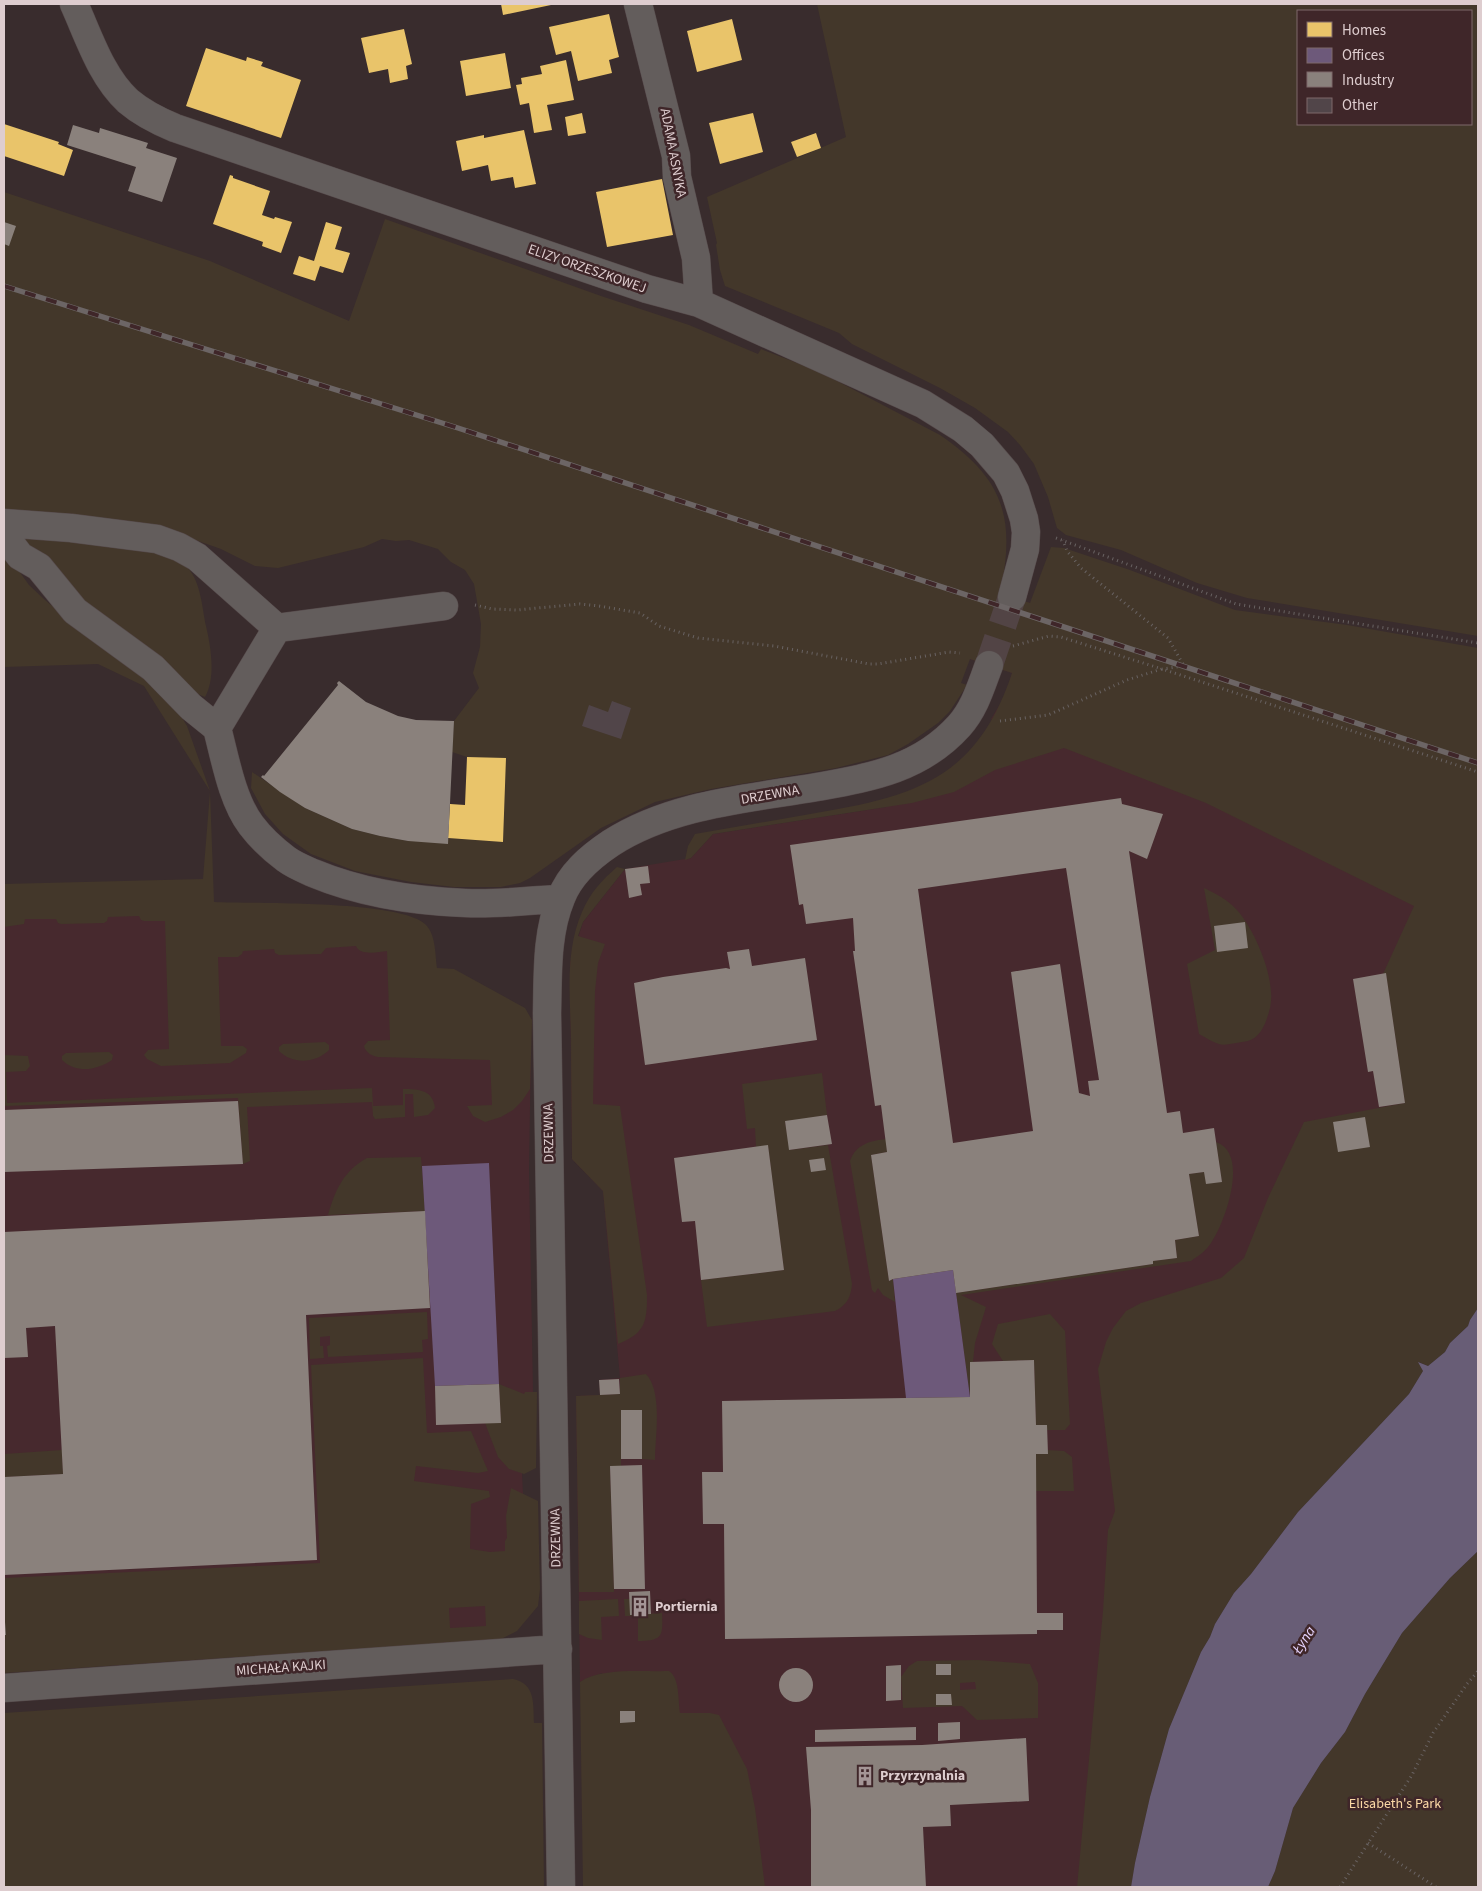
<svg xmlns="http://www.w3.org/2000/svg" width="1482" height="1891" font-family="'Source Sans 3',sans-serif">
  <rect width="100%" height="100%" fill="#392c2d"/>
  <path fill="#47292e" d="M4 197 994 591 1025 602 1478 671 1430 1109 1088 1887H606L602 1673 580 1682 576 1396 600 1395 599 1380 620 1378 603 1191 572 1159 570 963 583 922 625 869 691 858 713 834 886 807 1021 732 991 719 1005 696 1012 673 970 659Z
    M4 894 201 915 414 922 416 1047 531 1044 529 1169 533 1392 530 1395 522 1473 523 1494 496 1636 4 1669Z"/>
  <path fill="#43372a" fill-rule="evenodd" d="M817 4H1478V636L1247 598 1197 583 1121 550 1066 535 1057 528 1048 497 1034 464 1020 445 1008 432 975 408 940 388 852 344 839 333 725 286 720 270 716 245 717 243 707 197 846 137ZM1471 11V124H1298V11Z
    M4 192 210 261 349 321 385 219 601 296 689 325 758 354 761 349 818 371 940 435C1004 479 1016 518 1000 593L1030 603 1051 547 1064 548 1130 570 1235 610 1347 625 1478 648V1308L1470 1320 1468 1326 1450 1343 1445 1352 1428 1366 1419 1362 1423 1371 1409 1394 1298 1512 1251 1574 1234 1593 1215 1624 1210 1637 1201 1652 1169 1729 1150 1797 1135 1863 1131 1887H1077L1103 1611 1108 1530 1115 1511 1098 1369 1106 1342 1113 1328 1126 1311 1141 1303 1221 1278 1244 1258 1268 1198 1304 1122 1405 1103 1386 974H1383L1414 906 1206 803 1064 748 995 770 954 792 912 803 713 834 691 858 685 860 688 846 695 834C735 827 776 820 816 813 916 796 977 778 1012 673L970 659 961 683 967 685 950 711 938 723 908 744 888 755 836 768 711 789 655 802 601 828 530 878 520 883 501 887H454L411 882 355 871 311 854 283 834 265 814 251 788 252 772 305 808 352 829 380 836 408 841 448 838 503 842 506 759 467 757 452 752 454 721 479 688 473 673 480 647 481 624 474 584 465 570 451 562 438 549 409 540 396 541 382 539 364 547 278 568 255 566 221 549 153 525 4 509Z
    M15 531C54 535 163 539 188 568 201 583 202 607 206 626 211 648 216 677 205 697L195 693 88 606Z
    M4 550 29 585 45 600 81 630 139 670 171 700 187 726 210 791 144 686 98 664 4 667Z
    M210 792 214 902C257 904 397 900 425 924 436 934 435 954 437 968L454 969 525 1008 532 1020 530 1089 522 1101 513 1110 501 1117 485 1122 473 1116 467 1106 492 1105 490 1060 378 1057C372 1056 365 1052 364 1046L368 1041 390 1040 387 951C378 952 360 956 356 946L326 948 321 954 279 955 275 953 274 949 243 951 242 954 238 957H218L221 1046H243L247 1049 246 1053 230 1063 161 1066 147 1059 144 1055 148 1050 169 1049 165 921H144L141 920 139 916 108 917 107 921 104 923 61 924 58 923 56 919H25L24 924 4 927V884L203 879Z
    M617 867 625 869 583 922 578 936 605 944 598 963 595 991 593 1104 620 1106 647 1295C647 1323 645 1333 618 1344L603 1191 572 1159C572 1118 571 1078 571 1037 570 995 565 951 582 912 590 893 602 880 617 867Z
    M1204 888C1215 893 1228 900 1236 909 1253 927 1270 967 1271 992 1272 1001 1270 1010 1267 1018 1263 1031 1256 1041 1242 1042 1235 1043 1225 1046 1219 1044 1212 1042 1205 1037 1199 1034L1187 964 1215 950Z
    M4 1029 5 1055 28 1056 30 1066 26 1071 6 1072 7 1103 372 1088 373 1106 403 1105V1089C419 1089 433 1090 435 1108L428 1115 414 1117 413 1094H405V1117L375 1119 373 1116 372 1102 247 1107 250 1161 243 1164 238 1098 4 1106Z
    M325 1042 329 1045V1050C316 1063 293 1065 279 1051V1047L283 1044Z
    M109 1052 113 1055 112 1060C97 1070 77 1074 62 1060V1056L66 1053Z
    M822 1073 827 1115 785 1122 790 1150 828 1145 852 1284C851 1297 847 1305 835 1311L707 1327 701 1280 784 1270 768 1146 756 1147 755 1128 747 1129 742 1084Z
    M886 1139 887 1152 871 1155 889 1281 893 1279 895 1302 883 1295 878 1288 875 1293 872 1290 850 1161C856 1144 870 1141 886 1139Z
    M1216 1142C1250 1153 1225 1223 1211 1243 1206 1251 1198 1256 1191 1261L961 1295 986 1307 975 1343 973 1362H970V1397L956 1293 1153 1264V1261L1177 1258 1175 1240 1199 1236 1189 1174 1204 1172 1222 1182Z
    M421 1157 425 1211 328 1215C335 1191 343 1171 367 1158Z
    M427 1312 428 1339 422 1340 423 1352 328 1357 327 1346 330 1345V1336L320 1337V1346H323L324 1358 310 1359 309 1318Z
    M1050 1314 1065 1331 1070 1424 1065 1430H1047V1425H1036L1034 1360 1003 1361 992 1344 998 1324Z
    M423 1358 427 1433 471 1431 488 1471 478 1473 416 1466 414 1481 489 1491 490 1497 471 1504 470 1549 490 1552 505 1551V1541L507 1538 506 1516 511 1488 538 1501 540 1589 538 1606 517 1631 501 1639 4 1673V1578L320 1563 311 1365ZM485 1606 486 1626 450 1628 449 1608Z
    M646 1374C663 1392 655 1437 655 1460L642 1459 621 1411V1466H610L614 1592H579L576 1396 620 1394V1378Z
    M499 1384 524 1394 525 1392H537L536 1468 524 1474 509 1469 498 1457 485 1423H501Z
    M62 1450 63 1474 4 1477V1454Z
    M1047 1450 1064 1451 1072 1457 1074 1491H1036V1454H1047Z
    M1478 1551V1887H1268L1275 1871 1293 1808 1321 1763 1345 1732 1365 1694 1402 1633 1450 1578Z
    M618 1599 619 1616 601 1617 602 1640 588 1638 579 1634V1601Z
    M624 1599H630V1615L662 1613C663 1636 663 1641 638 1641V1616H625Z
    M978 1660 1030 1664 1038 1683V1718L977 1720 962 1706 903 1708 901 1677 909 1666 917 1661ZM975 1682 976 1689 960 1690V1683Z
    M669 1671C680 1678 678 1701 680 1713H710L719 1715 747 1769 755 1808 765 1887H583L580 1682C601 1667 643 1672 669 1671Z
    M513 1679C536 1684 533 1704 534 1723H542L544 1887H4V1713Z"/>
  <path fill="#685d76" d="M1478 1308V1551L1450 1578 1402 1633 1365 1694 1345 1732 1321 1763 1293 1808 1275 1871 1268 1887H1131L1135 1863 1150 1797 1169 1729 1201 1652 1210 1637 1215 1624 1234 1593 1251 1574 1298 1512 1409 1394 1423 1371 1418 1362 1428 1366 1445 1352 1450 1343 1468 1326 1470 1320Z"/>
  <path fill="#e9c46a" d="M501 4H551V5L503 15Z
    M609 14 619 57 609 60 612 73 578 81 571 51 556 55 549 27Z
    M732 19 742 60 697 72 687 31Z
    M404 29 412 64 406 66 408 79 390 83 388 69 369 73 361 38Z
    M206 48 246 61 247 57 263 62 261 66 301 80 281 138 186 106Z
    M505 53 511 88 466 96 460 61Z
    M566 60 574 100 547 105 552 130 534 133 529 103 520 105 516 85 522 84 521 78 542 74 540 66Z
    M582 113 586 133 568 136 565 117Z
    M753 113 763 152 720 164 709 123Z
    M4 124 59 142 58 144 73 150 64 176 4 156Z
    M524 130 536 184 515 188 513 177 491 181 488 165 462 171 456 141 484 135V138Z
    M816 133 821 148 797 157 791 142Z
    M230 175 233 176V178L270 191 262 215 274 219 275 217 292 222 281 253 262 246 263 242 213 224Z
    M662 179 673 235 607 247 596 192Z
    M326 222 342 227 335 249 350 253 343 273 320 266 315 281 293 274 299 256 314 261Z
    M467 757 506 758 503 842 448 838 450 804 465 805Z"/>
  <path fill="#6d597a" d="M489 1163 499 1384 435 1386 422 1166Z
    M953 1270 970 1397 906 1398 893 1279Z"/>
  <path fill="#8a817c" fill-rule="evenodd" d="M73 125 99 133 100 128 148 143 146 148 177 158 162 202 128 191 136 167 67 145Z
    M4 222 16 226 9 246 4 244Z
    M339 681 366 702 398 716 416 720 454 721 448 844 408 841 380 836 352 829 305 808 280 792 261 777 263 775 264 776 338 685 337 683Z
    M1121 798 1122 804 1163 814 1147 859 1129 851 1167 1113 1180 1111 1183 1133 1214 1128 1222 1182 1206 1184 1204 1172 1189 1174 1199 1236 1175 1240 1177 1258 1153 1261V1264L956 1293 953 1270 893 1279 889 1281 871 1155 887 1152 881 1105 875 1106 853 951H855L853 918 806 924 803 904 799 905 790 845ZM1066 868 1099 1080 1088 1081 1090 1096 1079 1093 1060 964 1011 972 1033 1131 953 1143 918 889Z
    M648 866 650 883 640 884 642 895 629 898 625 869Z
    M1245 922 1248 948 1217 952 1214 926Z
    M749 949 752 966 805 958 817 1040 645 1065 634 983 663 977 726 968 730 969 727 952Z
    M1386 973 1405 1103 1379 1107 1373 1071 1368 1072 1353 979Z
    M238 1101 243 1164 4 1172V1110Z
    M827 1115 832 1144 789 1150 785 1121Z
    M1365 1117 1370 1147 1338 1152 1333 1122Z
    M768 1145 784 1270 701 1280 695 1221 682 1222 674 1158Z
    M824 1158 826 1170 811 1172 809 1160Z
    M425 1211 430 1308 306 1315 317 1560 4 1575V1477L63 1474 55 1326 26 1328 28 1357 4 1358V1232Z
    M1034 1360 1036 1425H1047L1048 1454H1036L1037 1613H1063V1630H1037V1634L725 1639 724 1524H703L702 1472H723L722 1401 970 1397V1362Z
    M619 1379 620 1394 600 1395 599 1380Z
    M499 1384 501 1423 436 1425 435 1386Z
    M621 1410H642V1459H621Z
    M642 1465 645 1589H614L610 1466Z
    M650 1591 651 1614 630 1615 629 1592Z
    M4 1622H5L6 1635H4Z
    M936 1664H951V1675H936Z
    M901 1665V1700L886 1701V1666Z
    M779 1685a17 17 0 1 1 34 0a17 17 0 1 1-34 0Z
    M936 1694H951L952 1705H936Z
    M620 1711H635V1722L620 1723Z
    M960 1722V1739L938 1741V1723Z
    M916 1727V1740L815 1742V1730Z
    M1026 1738 1029 1801 950 1805 951 1826 923 1827 926 1887H811V1810L806 1747 922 1745Z"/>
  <path fill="#514549" d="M612 701 631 708 621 739 582 726 589 705 608 712Z"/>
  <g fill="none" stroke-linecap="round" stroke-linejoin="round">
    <path stroke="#524445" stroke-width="28" stroke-dasharray="28 14" stroke-linecap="butt" d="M989 665 1012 597"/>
    <defs>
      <path id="minor" d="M74 4C89 37 101 76 128 101 142 113 158 121 175 128L647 289 699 303 923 404 963 429 982 445 1006 473 1015 491 1024 519 1026 532 1025 549 1012 597
        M638 4 676 156 677 177 696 258 699 303
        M4 523 71 528 157 539 179 547 197 557 277 628 444 606
        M4 535 20 556 39 567 75 611 153 668 191 707 217 728
        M277 628 217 728C225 758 232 800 251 825 260 837 274 850 286 859 294 865 304 869 313 873 361 893 414 901 465 903 496 905 530 900 560 899
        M4 1688 558 1649
        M561 1887 547 1013C548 975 546 934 561 898 570 874 590 857 611 843 672 804 747 799 817 787 872 777 920 769 959 726 975 708 981 686 989 665"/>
    </defs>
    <use href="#minor" stroke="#564a4b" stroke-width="29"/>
    <path stroke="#696363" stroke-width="3" stroke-dasharray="1 4" stroke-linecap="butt" d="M1056 538 1236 604 1478 643
      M475 605 492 609 517 610 580 604 599 606 640 613 659 626 698 638 774 646 869 664H878L949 652 960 653
      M1013 646 1049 636 1061 637 1162 669 1184 666 1168 638 1081 568 1067 551 1063 540
      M1000 721 1048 715 1127 680 1162 669 1478 772
      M1368 1843 1436 1887
      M1340 1887 1412 1775 1433 1733 1467 1684 1478 1671"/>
    <use href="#minor" stroke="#635d5c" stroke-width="28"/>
    <defs>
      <path id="rail" d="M4 286 458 428 1478 763"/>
    </defs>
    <use href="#rail" stroke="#6c6565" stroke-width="5.5"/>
    <use href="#rail" stroke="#3f2629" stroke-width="4" stroke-dasharray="11" stroke-linecap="butt"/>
  </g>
  <defs>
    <symbol id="building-bare" viewBox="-9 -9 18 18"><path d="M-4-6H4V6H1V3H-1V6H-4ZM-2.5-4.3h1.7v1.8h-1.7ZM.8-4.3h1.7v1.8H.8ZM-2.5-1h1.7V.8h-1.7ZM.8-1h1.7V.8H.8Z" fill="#a49596" stroke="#3f2629" stroke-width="2.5" paint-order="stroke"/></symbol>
  </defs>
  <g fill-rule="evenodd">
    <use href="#building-bare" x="626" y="1593" width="28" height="28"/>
    <use href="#building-bare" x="851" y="1762" width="28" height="28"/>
  </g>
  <g text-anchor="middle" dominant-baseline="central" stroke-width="5" stroke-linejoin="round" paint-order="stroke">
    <g font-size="14" fill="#decdcf" stroke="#3f2629">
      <text transform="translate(673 153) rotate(79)">ADAMA ASNYKA</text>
      <text transform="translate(587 269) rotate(19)">ELIZY ORZESZKOWEJ</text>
      <text transform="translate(770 795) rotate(-10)">DRZEWNA</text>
      <text transform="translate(549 1133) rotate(-91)">DRZEWNA</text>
      <text transform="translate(556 1538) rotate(-91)">DRZEWNA</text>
      <text transform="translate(281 1668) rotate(-4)">MICHAŁA KAJKI</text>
    </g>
    <g font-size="14" font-weight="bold" fill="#decdcf" stroke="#3f2629" text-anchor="start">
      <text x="655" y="1607">Portiernia</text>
      <text x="880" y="1776">Przyrzynalnia</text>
    </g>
    <g font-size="14" fill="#fbd8a6" stroke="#3f2629">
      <text x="1395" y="1804">Elisabeth's Park</text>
    </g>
    <g font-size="15" font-style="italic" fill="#e6d4fe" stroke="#3f2629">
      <text transform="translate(1304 1640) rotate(-57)">Łyna</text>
    </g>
  </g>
  <rect width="1482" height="1891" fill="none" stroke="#decdcf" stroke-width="10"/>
  <rect x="1297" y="10" width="175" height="115" fill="#3f2629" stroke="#7f696b"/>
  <rect x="1307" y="22" width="25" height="15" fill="#e9c46a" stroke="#7f696b"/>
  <text x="1342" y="35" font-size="15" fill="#decdcf">Homes</text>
  <rect x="1307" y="48" width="25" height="15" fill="#6d597a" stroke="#7f696b"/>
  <text x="1342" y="60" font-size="15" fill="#decdcf">Offices</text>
  <rect x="1307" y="72" width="25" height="15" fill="#8a817c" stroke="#7f696b"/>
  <text x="1342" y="85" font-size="15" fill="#decdcf">Industry</text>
  <rect x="1307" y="98" width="25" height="15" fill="#514549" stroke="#7f696b"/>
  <text x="1342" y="110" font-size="15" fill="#decdcf">Other</text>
</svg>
